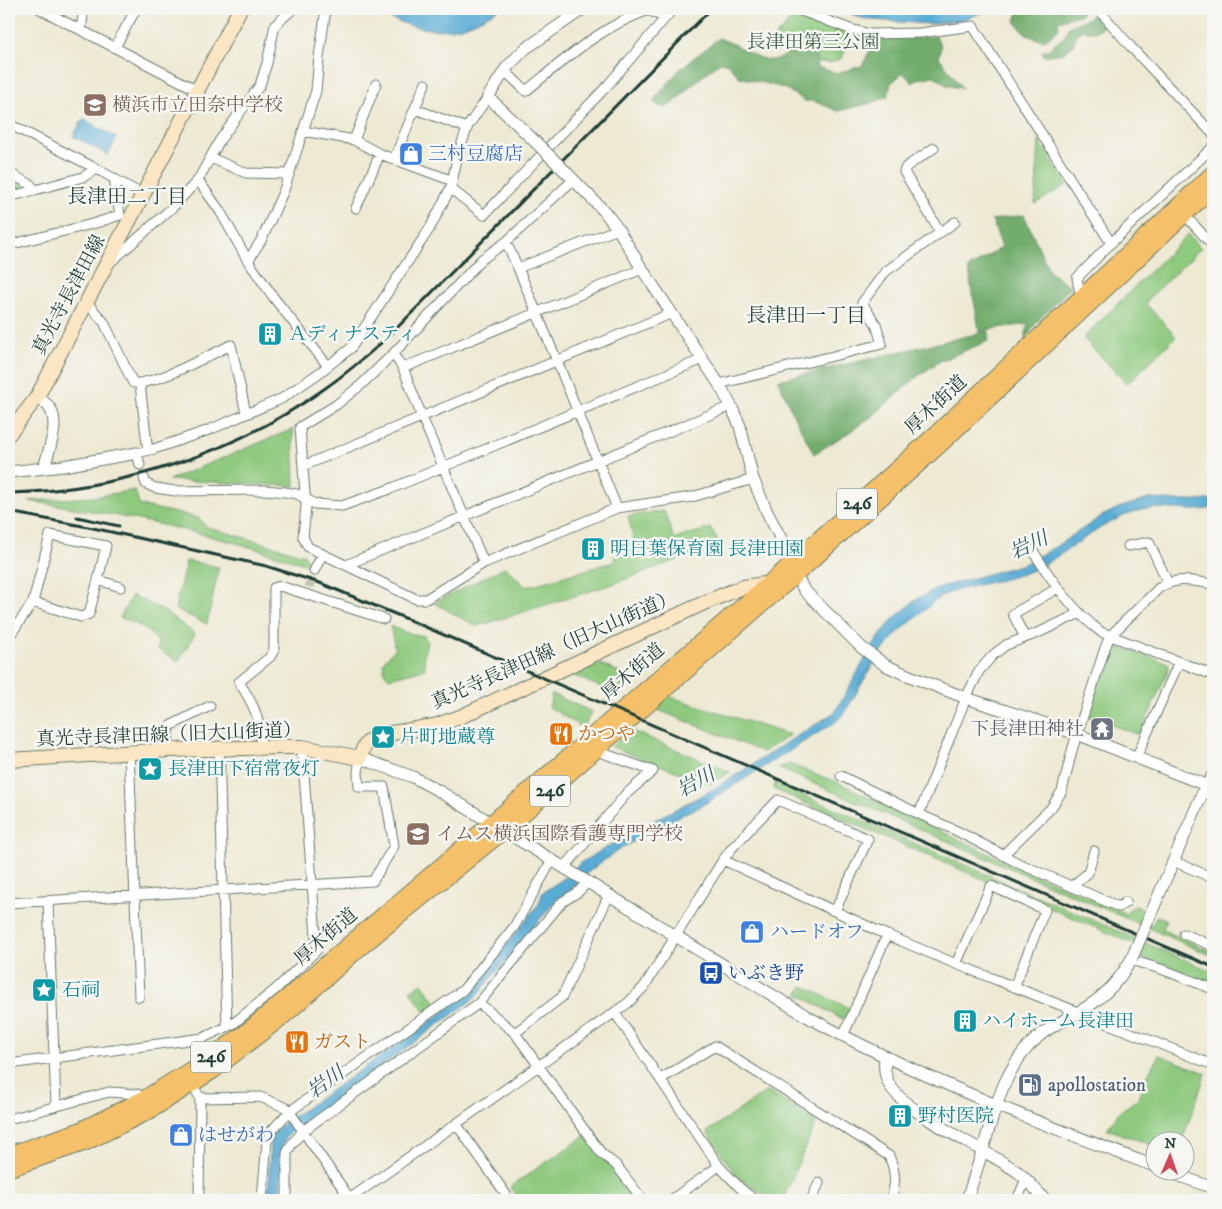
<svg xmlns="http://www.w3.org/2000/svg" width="1222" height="1209" font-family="'IM FELL DW Pica','Noto Serif JP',serif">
  <rect width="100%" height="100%" fill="#f6f6f2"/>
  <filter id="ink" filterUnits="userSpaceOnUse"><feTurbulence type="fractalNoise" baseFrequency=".02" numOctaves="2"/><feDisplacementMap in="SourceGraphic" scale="10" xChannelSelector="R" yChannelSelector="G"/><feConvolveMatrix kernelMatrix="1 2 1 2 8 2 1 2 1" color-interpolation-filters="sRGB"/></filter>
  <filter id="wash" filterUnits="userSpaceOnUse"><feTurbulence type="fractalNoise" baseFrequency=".0096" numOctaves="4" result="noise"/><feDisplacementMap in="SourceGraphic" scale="20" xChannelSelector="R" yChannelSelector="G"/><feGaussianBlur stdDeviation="1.12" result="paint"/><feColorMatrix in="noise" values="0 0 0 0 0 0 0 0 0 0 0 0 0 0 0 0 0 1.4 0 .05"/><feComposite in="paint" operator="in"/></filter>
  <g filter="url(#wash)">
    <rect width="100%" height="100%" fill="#ede9d3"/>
    <path fill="#8ec97e" stroke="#568359" d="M797 11 815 21 852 35 842 58 830 63 808 61 771 41 786 25Z
      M1039 141 1067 185 1035 204Z
      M9 177 25 184 24 190 9 194Z
      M1188 234 1201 248 1149 298 1146 304 1176 337 1127 384 1083 338Z
      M293 429 295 486 169 480Z
      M135 490 139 505 199 518 207 527 305 555 308 565C275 555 243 544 209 536 150 521 89 510 29 501L93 497Z
      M664 511 674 539 710 528 720 544 613 584 488 623 476 626 434 603 505 567 526 587 614 562 616 548 634 541 628 516Z
      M186 561 219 567 207 624 175 609Z
      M132 595 164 611 195 634 178 662 157 649 158 642C148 629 136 622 120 618Z
      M390 626 404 632 424 636 427 641 424 655 425 669 389 678 385 674 383 662 395 649Z
      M1113 645 1168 663 1169 668 1140 735 1088 717 1108 648Z
      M600 664 634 679 614 693 572 675Z
      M552 694 592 712 583 728 549 707Z
      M668 696 790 735 763 752 656 709Z
      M630 730 730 772 710 784 611 747Z
      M789 764 839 783 996 857 1127 914 1130 909 1136 906 1144 910 1140 920 1152 925 1157 916 1166 919 1163 930 1213 952V956L778 768Z
      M775 783 1213 972V987L1142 959 1140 954 1143 948 773 789Z
      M422 983 436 1003 425 1012 410 991Z
      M803 986 851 1009 847 1018H840L798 994Z
      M1159 1055 1206 1073 1182 1141 1154 1142V1146L1107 1129 1119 1112 1138 1099 1145 1079Z
      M767 1091 816 1122 783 1200C773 1200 749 1187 741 1180 728 1166 718 1148 707 1132Z
      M585 1136 615 1168 640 1200H518L510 1187Z"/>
    <path fill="#72ad6d" stroke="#487550" d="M1019 9H1085V10L1080 15 1058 21 1059 28 1045 40C1032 40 1022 32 1015 21Z
      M1093 15 1105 25 1095 32 1082 30 1076 36 1073 46 1064 53 1044 56 1042 51 1050 49C1054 41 1060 42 1065 36 1067 34 1067 30 1068 28 1072 23 1086 21 1093 15Z
      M936 36 941 46 939 57 962 88 948 86 934 76 918 79 913 83 903 73 891 83 888 96 872 103 838 111 813 101H805L784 88 739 77 728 64 720 62 693 84 674 103 666 107 659 106 653 101 680 69 719 38C725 41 732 43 737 46 750 53 770 67 784 56 794 48 793 40 807 37L814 46 817 67 837 73 862 66 875 40C895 38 915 39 936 36Z
      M1024 215 1050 272 1072 287 1036 323 1024 342 1028 324C1011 327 995 327 979 332 977 317 975 303 971 288 970 281 971 275 968 269L1002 247 992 220Z
      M989 331 988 341 940 361 917 377 875 414 848 433 814 454 795 418 778 380Z"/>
    <path fill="#59abd4" stroke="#3c7484" d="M368 9H425C434 15 442 11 451 9 463 6 486 9 499 9 488 15 477 22 464 26 431 37 398 22 368 9Z
      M840 9H993L961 20 929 24 871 20 858 17Z
      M83 119 117 138 108 155 73 136Z
      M1149 499C1171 500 1192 503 1213 499V508C1190 514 1165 505 1141 510 1102 520 1072 551 1035 569 1007 582 973 583 944 595 937 598 932 604 926 609 915 619 902 628 892 639 872 662 859 691 842 716L834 723 698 808 685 813 620 849 592 869 568 892 556 900 475 998 293 1130 286 1137 282 1146 280 1200H268L270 1145 275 1131 284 1123 427 1024 469 992 538 905 543 892 569 875 580 863 639 828 712 790 835 712 873 645 892 620 918 598 938 588 1024 564 1055 547 1102 516 1118 508Z"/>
  </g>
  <g filter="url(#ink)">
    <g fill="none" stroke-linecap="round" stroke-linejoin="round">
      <path stroke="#c4c7b3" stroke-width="9" stroke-dasharray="9 4.5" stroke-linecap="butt" d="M309 587 314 571"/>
      <defs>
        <path id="minor" d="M40 9 197 90
          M796 9 850 29 870 34 920 33 973 26 1111 243
          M1098 9 1131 47 1213 134
          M81 29 84 9
          M115 47 136 9
          M504 70 526 91C564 60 601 26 649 10L665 18
          M415 109 467 128
          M9 124 97 169 143 195
          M303 131 354 140 380 154 453 181
          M354 140 376 84
          M934 148 906 167 904 172 940 232
          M211 158 246 173 288 174
          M394 159 425 84
          M9 173 30 184 35 190
          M198 180 220 211 248 261 274 298 328 366
          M573 180 506 242 482 259 393 354 362 384 336 405 300 427 306 507 303 537 308 547 416 599H426L484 563 617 508 692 497 753 479
          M450 188 484 215 607 86 673 9
          M9 197 83 177 97 169
          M356 208 380 154
          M1185 215 1213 246
          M506 242 518 268 557 361 617 508
          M9 245 96 223 120 215 114 178
          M248 261 262 239 284 190 316 91 319 57 326 9
          M111 262 174 206 198 180 220 140 260 85 267 63 275 25 293 9
          M518 268 618 229
          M1083 295 1079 289 1077 278 1111 243 1213 147
          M87 303 104 322 133 383C156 385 209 355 231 345L246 413
          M393 354 403 368 422 417 484 563
          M403 368 642 269
          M140 384 147 444
          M719 384 882 344 876 324 862 303 885 272 955 222
          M140 465 137 453 154 449 209 430 281 399 319 373 351 348 430 228 451 187 458 154 468 126 488 97
          M303 466 672 313
          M144 478 146 484 155 488 176 491 266 490 285 492 297 494 315 504 342 506 390 489 703 359
          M1128 546 1149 542 1168 583
          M1033 551C1052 581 1073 611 1101 632L1213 675
          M346 565 731 406
          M314 571 322 555
          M33 602 81 617 89 614 98 580 121 587
          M9 637 33 602 50 535 106 546 98 580
          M1025 638 1013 614 1058 588
          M261 747C259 716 256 708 239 682L270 657 274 650V588L280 586 384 619
          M219 748 227 1027
          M169 750 168 732 170 726 210 706
          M129 752 139 997
          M1136 758 1179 662
          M841 776 919 814 966 698 979 671 993 655 1006 645 1040 632 1080 613
          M1206 785 1213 773
          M919 814 957 831 1003 855 1051 808 1062 791 1073 747 1105 648 1110 636 1159 588C1178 576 1192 581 1213 584
          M1003 855 1018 863 1119 907 1126 902
          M723 860 887 935 956 964 1213 1065
          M1173 861 1213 878
          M564 868 626 794 653 771 597 751
          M1072 886 1088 873 1094 851
          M48 901 56 1105
          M9 903 373 881 394 846 384 787H359L358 772 360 758
          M1184 934 1213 946
          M1131 960 1164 970 1213 989
          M956 964 991 886 1045 910 1014 987
          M479 1003 515 1033 601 1153 616 1165 643 1200
          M615 1013 719 1166 741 1189 755 1200
          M515 1033 562 997 609 895
          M843 1036 887 935
          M9 1064 203 1038 233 1024 239 1019 276 989 317 950 302 747
          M661 1079 715 1046 889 1156C896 1172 896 1184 891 1200
          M193 1085 200 1098 199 1200
          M200 1098 260 1097 287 1108 351 1200
          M9 1119 109 1092 138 1094 143 1099
          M457 1125 510 1200
          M262 1200 267 1141 273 1129 289 1112 463 990 514 927 552 860
          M287 1200V1153L291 1145 303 1131 479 1003 562 902 578 892 588 882
          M348 1200 628 1003 644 987 723 860 732 848 778 800 868 839 835 911
          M671 1200 719 1166
          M811 1200 819 1183
          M1017 1200 1026 1179"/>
        <path id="tertiary" d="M517 124 488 97 507 67 525 49 583 9
          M565 171 604 211 618 229 642 269 719 384 731 406 740 426 753 479 767 512 793 562 796 575 804 590 861 647 885 665 907 675 966 698 1077 734 1213 788
          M37 397C41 400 46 403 49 407 61 423 48 451 44 468
          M9 472 63 466 137 453
          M360 758 413 777 439 791 808 1017C919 1078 1037 1122 1154 1166
          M1152 911 1206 785
          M885 1056C884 1065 884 1073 888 1082 904 1115 987 1149 1019 1173 1029 1181 1037 1191 1045 1200
          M1169 1172 1213 1188
          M967 1200C972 1183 978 1166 983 1149 995 1109 1004 1066 1038 1037 1049 1027 1063 1021 1077 1013 1101 1000 1117 984 1131 960"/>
        <path id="secondary" d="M9 434 37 397 240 9
          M9 760 169 750 281 747H302L360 758C363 745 368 740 380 735L434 726 460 717 706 602 743 587 765 584"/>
        <path id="trunk" d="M9 1154 80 1130 143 1099 206 1060 247 1031 491 823 793 562 932 437 1213 173
          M9 1169 85 1143 150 1111 213 1071 289 1012 359 949 504 831 796 575 939 446 1213 188"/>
      </defs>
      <use href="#minor" stroke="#67796c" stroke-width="11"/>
      <use href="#tertiary" stroke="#67796c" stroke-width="13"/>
      <use href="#secondary" stroke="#67796c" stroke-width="16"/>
      <use href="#trunk" stroke="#67796c" stroke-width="17"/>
      <use href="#minor" stroke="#fff" stroke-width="9"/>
      <use href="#tertiary" stroke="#fff" stroke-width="11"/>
      <use href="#secondary" stroke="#fbe6c3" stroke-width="14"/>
      <use href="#trunk" stroke="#f4c16a" stroke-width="15"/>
      <path stroke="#1f3d34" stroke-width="3" d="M9 493C121 490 233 454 324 389 347 373 368 355 389 336L711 9
        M9 512 93 528 266 566 320 583 407 619 1213 967
        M77 517 119 526"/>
      <defs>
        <path id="tertiary-bridge" d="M517 124 565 171
          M1131 960 1152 911"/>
      </defs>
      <use href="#tertiary-bridge" stroke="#67796c" stroke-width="13" stroke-linecap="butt"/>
      <use href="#tertiary-bridge" stroke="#fff" stroke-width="11"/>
    </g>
  </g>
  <defs>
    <symbol id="school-square" viewBox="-11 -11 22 22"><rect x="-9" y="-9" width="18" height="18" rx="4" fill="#8d6e63" stroke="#f6f6f2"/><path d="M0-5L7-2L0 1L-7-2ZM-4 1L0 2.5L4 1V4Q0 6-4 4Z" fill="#fff"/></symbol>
    <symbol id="shop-square" viewBox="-11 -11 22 22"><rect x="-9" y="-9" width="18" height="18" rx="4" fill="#3f7fe0" stroke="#f6f6f2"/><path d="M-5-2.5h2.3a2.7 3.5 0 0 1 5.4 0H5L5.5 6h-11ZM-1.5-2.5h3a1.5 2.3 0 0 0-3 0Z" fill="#fff"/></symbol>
    <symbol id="building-square" viewBox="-11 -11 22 22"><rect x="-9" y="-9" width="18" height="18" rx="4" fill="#0f9aa8" stroke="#f6f6f2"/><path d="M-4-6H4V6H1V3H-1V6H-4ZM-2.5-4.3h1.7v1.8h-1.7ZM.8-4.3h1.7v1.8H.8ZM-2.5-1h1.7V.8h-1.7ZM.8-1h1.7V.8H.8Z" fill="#fff"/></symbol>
    <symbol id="temple-square" viewBox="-11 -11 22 22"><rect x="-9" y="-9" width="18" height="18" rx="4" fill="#6b7280" stroke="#f6f6f2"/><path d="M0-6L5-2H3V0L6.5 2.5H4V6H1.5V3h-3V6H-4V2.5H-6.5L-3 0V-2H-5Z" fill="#fff"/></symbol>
    <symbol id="restaurant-square" viewBox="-11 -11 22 22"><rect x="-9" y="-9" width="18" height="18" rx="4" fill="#e8710a" stroke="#f6f6f2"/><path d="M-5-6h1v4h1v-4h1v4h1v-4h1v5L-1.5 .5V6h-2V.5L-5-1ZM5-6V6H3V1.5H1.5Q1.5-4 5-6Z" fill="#fff"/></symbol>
    <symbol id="sight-square" viewBox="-11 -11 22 22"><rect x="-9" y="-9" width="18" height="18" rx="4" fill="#0f9aa8" stroke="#f6f6f2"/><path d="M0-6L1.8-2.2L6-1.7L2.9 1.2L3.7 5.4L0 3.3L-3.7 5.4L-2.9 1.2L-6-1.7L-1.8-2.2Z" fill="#fff"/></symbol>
    <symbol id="university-square" viewBox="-11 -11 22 22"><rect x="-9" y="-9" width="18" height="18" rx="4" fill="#8d6e63" stroke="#f6f6f2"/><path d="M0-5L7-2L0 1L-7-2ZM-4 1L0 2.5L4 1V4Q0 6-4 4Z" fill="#fff"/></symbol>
    <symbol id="bus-square" viewBox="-11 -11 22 22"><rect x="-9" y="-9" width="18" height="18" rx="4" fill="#1a4fb4" stroke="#f6f6f2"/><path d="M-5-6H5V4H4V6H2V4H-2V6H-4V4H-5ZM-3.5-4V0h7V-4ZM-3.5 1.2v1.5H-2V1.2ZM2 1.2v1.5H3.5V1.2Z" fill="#fff"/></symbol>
    <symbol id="fuel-square" viewBox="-11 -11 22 22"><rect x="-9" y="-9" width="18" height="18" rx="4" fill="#5c6f8a" stroke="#f6f6f2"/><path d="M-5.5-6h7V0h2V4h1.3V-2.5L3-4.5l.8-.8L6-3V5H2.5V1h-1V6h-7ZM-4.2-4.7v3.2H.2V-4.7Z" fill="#fff"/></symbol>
  </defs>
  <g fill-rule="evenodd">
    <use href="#school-square" x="81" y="91" width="28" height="28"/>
    <use href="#shop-square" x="397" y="140" width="28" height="28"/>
    <use href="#building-square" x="256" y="320" width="28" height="28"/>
    <use href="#building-square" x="579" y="535" width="28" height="28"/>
    <use href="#temple-square" x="1088" y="715" width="28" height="28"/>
    <use href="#restaurant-square" x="547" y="720" width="28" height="28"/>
    <use href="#sight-square" x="369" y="723" width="28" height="28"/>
    <use href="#sight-square" x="136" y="755" width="28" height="28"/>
    <use href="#university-square" x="404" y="820" width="28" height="28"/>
    <use href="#shop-square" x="738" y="918" width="28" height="28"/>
    <use href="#bus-square" x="697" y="959" width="28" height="28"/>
    <use href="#sight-square" x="30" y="976" width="28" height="28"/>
    <use href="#building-square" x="951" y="1007" width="28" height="28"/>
    <use href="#restaurant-square" x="283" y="1028" width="28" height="28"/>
    <use href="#fuel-square" x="1016" y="1071" width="28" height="28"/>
    <use href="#building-square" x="886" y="1102" width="28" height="28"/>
    <use href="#shop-square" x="167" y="1121" width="28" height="28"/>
  </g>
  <g text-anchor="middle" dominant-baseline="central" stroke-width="5" stroke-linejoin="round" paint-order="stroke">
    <g fill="#f6f6f2" stroke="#60746d" stroke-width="1">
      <rect x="837" y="488.5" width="40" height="31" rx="4"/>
      <rect x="530" y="775.5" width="40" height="31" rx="4"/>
      <rect x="191" y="1041.5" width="40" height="31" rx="4"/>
    </g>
    <g font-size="18" font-weight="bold" fill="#1f3d34">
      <text x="857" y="504">246</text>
      <text x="550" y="791">246</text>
      <text x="211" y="1057">246</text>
    </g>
    <g font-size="19" fill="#3b6046" stroke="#f6f6f2">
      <text x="813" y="42">長津田第三公園</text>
    </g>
    <g font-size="19" fill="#785e54" stroke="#f6f6f2" text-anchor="start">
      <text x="112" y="105">横浜市立田奈中学校</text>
      <text x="436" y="834">イムス横浜国際看護専門学校</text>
    </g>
    <g font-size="19" fill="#366cbe" stroke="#f6f6f2" text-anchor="start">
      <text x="428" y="154">三村豆腐店</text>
      <text x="770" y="932">ハードオフ</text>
      <text x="198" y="1135">はせがわ</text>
    </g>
    <g font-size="19" fill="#1f3d34" stroke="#f6f6f2">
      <text transform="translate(69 295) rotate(-62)">真光寺長津田線</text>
      <text transform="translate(936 405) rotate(-43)">厚木街道</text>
      <text transform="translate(554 650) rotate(-24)">真光寺長津田線（旧大山街道）</text>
      <text transform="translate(633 672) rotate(-41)">厚木街道</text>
      <text transform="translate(169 735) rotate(-2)">真光寺長津田線（旧大山街道）</text>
      <text transform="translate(326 937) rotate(-41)">厚木街道</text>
    </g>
    <g font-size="19" fill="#0d838f" stroke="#f6f6f2" text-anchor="start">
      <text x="288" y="334">Ａディナスティ</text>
      <text x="610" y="549">明日葉保育園 長津田園</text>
      <text x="400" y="737">片町地蔵尊</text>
      <text x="168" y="769">長津田下宿常夜灯</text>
      <text x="62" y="990">石祠</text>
      <text x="982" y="1021">ハイホーム長津田</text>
      <text x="918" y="1116">野村医院</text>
    </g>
    <g font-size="19" fill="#5b616d" stroke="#f6f6f2" text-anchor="end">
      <text x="1084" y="729">下長津田神社</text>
    </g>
    <g font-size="19" fill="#c56008" stroke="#f6f6f2" text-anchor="start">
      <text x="578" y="734">かつや</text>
      <text x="314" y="1042">ガスト</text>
    </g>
    <g font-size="19" fill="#164399" stroke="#f6f6f2" text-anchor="start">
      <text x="728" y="973">いぶき野</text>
    </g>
    <g font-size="19" fill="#4e5e75" stroke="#f6f6f2" text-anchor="start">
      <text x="1048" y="1085">apollostation</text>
    </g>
    <g font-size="20" fill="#1f3d34" stroke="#f6f6f2">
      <text x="127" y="197">長津田二丁目</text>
      <text x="806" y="316">長津田一丁目</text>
    </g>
    <g font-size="20" font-style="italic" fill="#305e64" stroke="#f6f6f2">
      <text transform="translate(1029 546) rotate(-25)">岩川</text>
      <text transform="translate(696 783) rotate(-29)">岩川</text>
      <text transform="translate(326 1083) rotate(-36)">岩川</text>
    </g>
  </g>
  <rect width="1222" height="1209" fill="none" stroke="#f6f6f2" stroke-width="30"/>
  <g transform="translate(1170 1156) rotate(2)"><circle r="24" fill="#f6f6f2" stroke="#a0aca6"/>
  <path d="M0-4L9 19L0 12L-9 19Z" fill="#d1495b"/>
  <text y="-8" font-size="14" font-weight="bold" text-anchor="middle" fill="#1f3d34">N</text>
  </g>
</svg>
